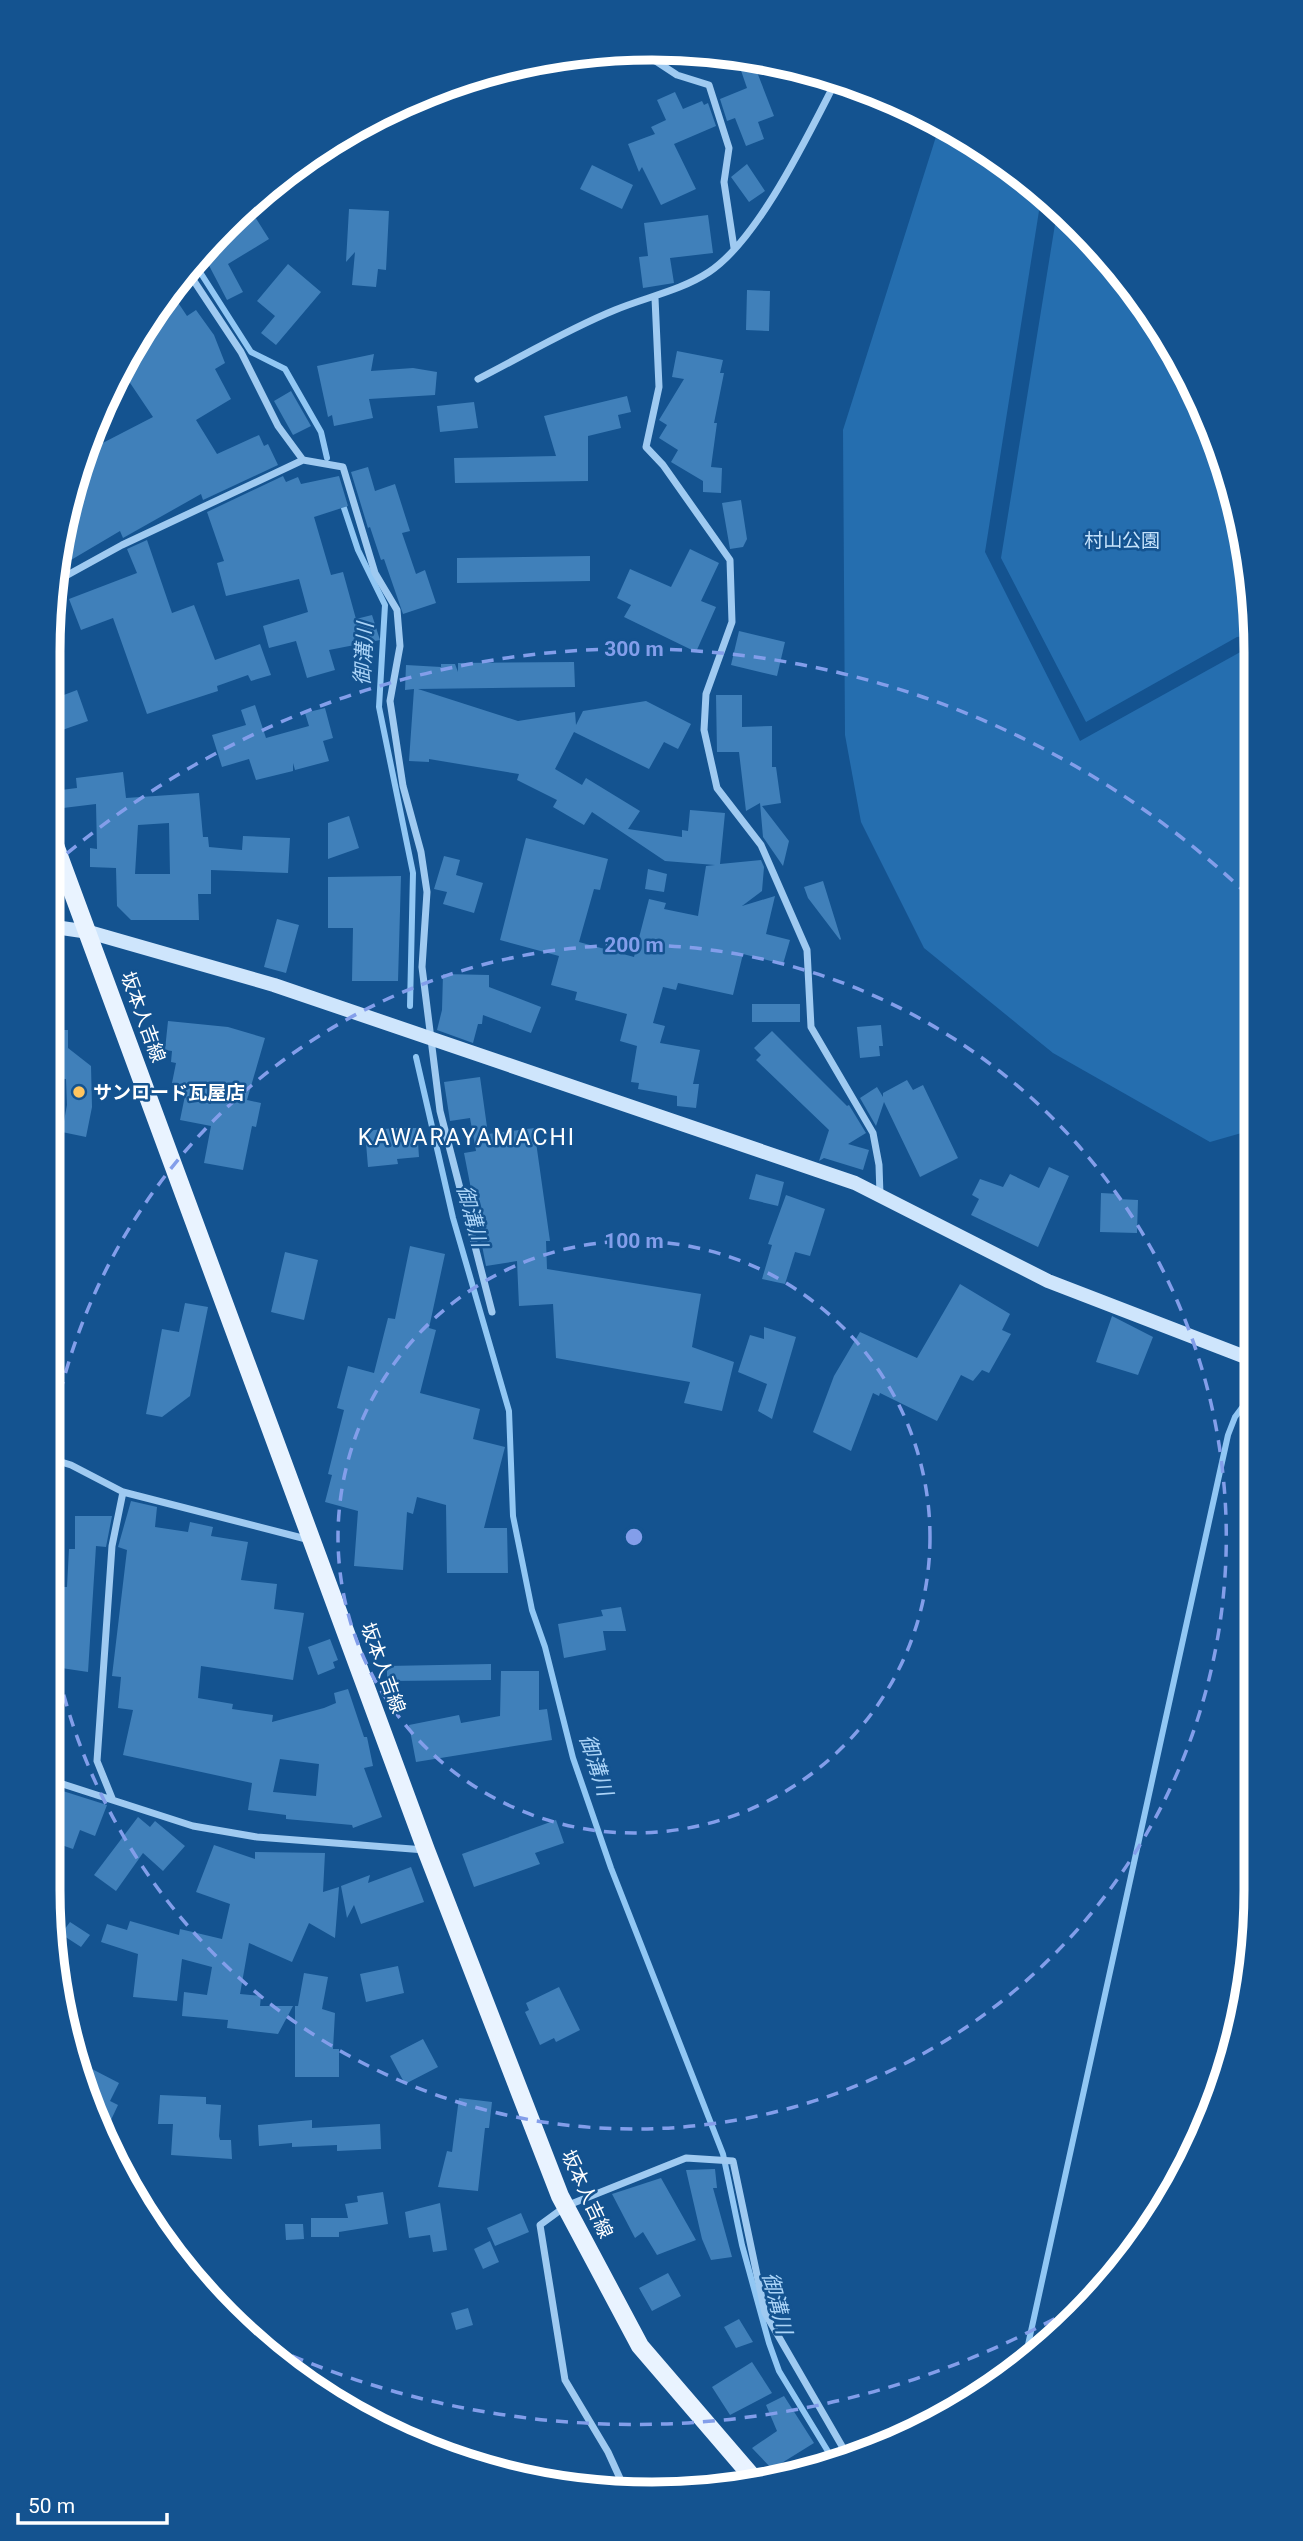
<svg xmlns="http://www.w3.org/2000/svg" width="1303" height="2541" font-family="Roboto,'Noto Sans JP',sans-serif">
  <rect width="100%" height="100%" fill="#145390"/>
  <path fill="#256eaf" d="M940 124 1042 192 985 552 1080 741 1244 650 1251 649 1252 1130 1210 1142 1053 1053 924 948 861 822 845 735 843 430Z
    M1058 206 1131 284 1210 421 1251 572V635L1237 637 1086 722 1001 558Z"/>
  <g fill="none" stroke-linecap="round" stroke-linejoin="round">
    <path stroke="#91c7f4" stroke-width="6" d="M193 261 251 352 285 369 321 432 327 458
      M342 502 358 550 385 605 379 707 413 873 410 1006
      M416 1057 453 1218 509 1411 513 1516 532 1610 545 1647 573 1758 611 1868 723 2154 742 2245 769 2343 779 2371 832 2458
      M1026 2354 1228 1435 1235 1417 1253 1393"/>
  </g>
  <path fill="#4080ba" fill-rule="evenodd" d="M736 56 782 64 757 72 774 116 758 122 764 139 746 146 735 118 727 121 720 99 747 88Z
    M675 92 683 109 702 101 704 105 708 103 716 126 674 144 696 189 661 205 642 167 639 172 628 144 655 134 651 127 666 120 657 100Z
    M747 164 765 191 749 202 731 177Z
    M592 165 633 185 622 209 580 189Z
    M247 204 269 239 228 264 243 292 227 300 202 252Z
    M349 209 389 211 386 270 378 269 376 287 352 285 355 252 346 262Z
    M708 215 713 253 670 258 674 283 643 288 639 257 648 256 644 223Z
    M288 264 321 292 276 345 261 333 275 316 257 301Z
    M169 289 187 316 196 310 214 335 225 363 215 369 231 399 196 420 217 454 259 435 264 446 268 444 278 465 203 500 201 494 123 538 120 531 71 560 60 542 68 495 89 439 93 448 153 417 120 368Z
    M747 290 770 291 769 331 746 330Z
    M677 351 723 360 720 373H724L714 423H717L711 467 722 468 721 493 703 492V481L671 462 678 450 659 438 667 425 659 420 684 379 672 377Z
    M374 354 371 371 413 368 437 372 435 395 369 399 373 418 334 426 332 415 328 417 317 366Z
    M291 391 311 426 293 435 274 401Z
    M627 396 631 412 618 415 621 428 588 436V481L455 483 454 458 556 456 544 416Z
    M474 402 478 428 440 432 437 406Z
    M368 467 375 491 395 484 410 531 402 533 416 574 425 570 436 603 403 614 384 559 381 560 370 527 368 528 351 472Z
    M283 476 286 482 298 477 301 484 339 476 348 506 314 517 331 575 343 572 356 619 372 615 380 640 329 650 335 670 307 678 296 641 269 648 263 626 308 612 299 579 226 596 217 563 224 561 207 512Z
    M741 500 747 539 743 547 730 549 722 503Z
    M147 540 172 613 194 605 215 660 260 644 271 675 251 681 248 675 217 686 218 691 147 714 113 618 81 630 69 599 137 573 127 549Z
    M690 549 719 563 701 601 716 607 696 652 624 617 631 605 617 598 630 569 671 587Z
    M590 556V581L457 583V558Z
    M739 631 785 642 777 676 731 665Z
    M574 662 575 687 418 689 518 721 575 712 576 725 583 711 646 701 691 724 678 749 664 742 649 769 574 732 555 769 582 785 586 778 640 811 628 829 682 837V830L688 831 690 810 725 813 720 864 761 860 764 867 762 891 742 906 775 896 766 934 790 940 783 964 743 954 733 995 678 983 676 990 663 987 653 1023 665 1026 660 1043 700 1050 693 1084H699L696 1108 677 1106V1096L638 1089 639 1083 631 1082 637 1046 620 1041 627 1014 575 1000 577 992 551 985 559 956 500 940 526 838 608 859 600 890 594 889 579 942 634 957 649 899 666 903 664 909 698 916 706 866 715 865 665 861 592 812 584 825 553 807 557 800 517 780 519 774 429 759V762L409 761 414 689 405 690 406 665 441 667V664H455L458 672V663Z
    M77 690 88 721 48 735V701Z
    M716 695H742V727L772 726V767H776L781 803 762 806 789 841 783 866 763 837 760 803 746 811 739 752H717Z
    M255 705 266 738 309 726 305 713 325 708 333 738 323 741 329 761 295 770 293 763V771L256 780 249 759 222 767 212 735 246 725 241 710Z
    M123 772 126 798 199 793 203 837H208L209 847 242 850 243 836 290 838 288 873 211 870V894H198L199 920H131L117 906 116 868 90 867V848L97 849 96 804 63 808 61 790 77 788 76 778ZM169 823 170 874H135L138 825Z
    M349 816 359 848 328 859V823Z
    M444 856 460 860 456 875 483 883 474 913 443 904 447 892 434 889Z
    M648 869 667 874 664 892 645 889Z
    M401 876 398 981H352L353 928H328V877Z
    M823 881 841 939 840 940 808 898 804 887Z
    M277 919 299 925 286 973 264 967Z
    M443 974 489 975V987L541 1007 531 1033 483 1015 482 1024H478L473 1043 437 1030 442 1010Z
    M752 1004H800V1022H752Z
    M168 1021 228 1027 265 1038 247 1100 261 1103 256 1127 252 1126 243 1170 204 1163 211 1126 180 1120 187 1086 172 1083 176 1063 171 1062 172 1051 165 1050Z
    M881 1025 883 1046H879L880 1056 860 1058 857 1027Z
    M48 1030H68V1048L91 1066 92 1107 86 1137 62 1132 67 1105 66 1079 48 1078Z
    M772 1031 847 1106 849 1105 866 1133 848 1144 869 1150 863 1170 824 1158 819 1161 829 1130 756 1060 761 1055 754 1048Z
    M480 1077 488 1134 534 1128 550 1241H546L547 1269 701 1294 692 1347 734 1362 722 1411 684 1403 690 1382 556 1358 553 1304 519 1306 517 1261 486 1266 464 1153 476 1151 470 1118 450 1121 444 1082Z
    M907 1080 913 1090 923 1085 958 1158 920 1177 884 1102 876 1126 860 1098 877 1087 883 1097V1093Z
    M394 1128H417L419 1157 397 1159 398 1164 368 1167 365 1131Z
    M1049 1167 1069 1176 1038 1247 971 1215 979 1199 972 1195 980 1179 1003 1187 1010 1174 1039 1188Z
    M756 1174 784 1182 778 1206 749 1199Z
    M1101 1193 1119 1194 1118 1199 1138 1200 1137 1233 1100 1232Z
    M786 1195 825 1209 810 1256 795 1252 785 1284 762 1279 772 1245 768 1244Z
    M410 1246 445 1254 429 1328 436 1330 420 1393 480 1409 473 1439 505 1447 484 1528H507L508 1573H447L446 1505 417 1497 413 1514 407 1512 403 1570 354 1566 358 1511 325 1502 332 1475 328 1474 344 1410 337 1408 348 1366 374 1373 388 1318 395 1319Z
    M285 1252 318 1260 304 1320 271 1312Z
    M960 1284 1010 1314 1002 1330 1011 1334 989 1373 982 1370 973 1381 961 1375 937 1421 880 1393 879 1396 873 1393 851 1451 813 1432 834 1376 860 1332 917 1358Z
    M185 1303 208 1307 190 1396 162 1417 146 1414 162 1329 179 1332Z
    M1112 1316 1153 1337 1138 1375 1096 1362Z
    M764 1327 796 1337 772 1419 758 1411 767 1384 738 1372 750 1335 764 1339Z
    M131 1501 157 1507 155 1527 188 1532 190 1522 213 1527 211 1536 248 1542 241 1580 277 1584 274 1609 304 1613 293 1680 201 1666 198 1698 233 1704 232 1709 273 1715 272 1722 324 1708 336 1703 334 1693 348 1689 364 1737H367L373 1766 364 1768 382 1817 353 1828 352 1825 286 1819V1815L248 1810 252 1783 123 1755 133 1710 118 1708 121 1677 112 1676 127 1550 118 1547ZM280 1759 319 1764 316 1796 273 1792Z
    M75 1516H112L106 1547 96 1546 88 1672 48 1666 54 1645 61 1587H67L69 1549H75Z
    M621 1607 626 1631H603L606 1650 564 1658 558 1624 603 1616 601 1610Z
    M330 1639 338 1660 333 1662 335 1668 318 1675 308 1647Z
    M491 1664V1680L387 1681V1666Z
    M501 1671H539V1710L547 1709 552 1740 416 1762 409 1725 459 1715 461 1723 500 1716Z
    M47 1786 107 1805 95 1836 80 1830 73 1849 47 1840Z
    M138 1817 150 1827 155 1821 185 1846 163 1871 143 1853 116 1891 94 1875Z
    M556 1820 564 1843 535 1853 540 1864 474 1887 462 1854Z
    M214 1845 255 1859V1852L325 1853 323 1892 339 1887 335 1938 309 1923 292 1962 249 1943 240 1994 261 1996 260 2006H293L278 2034 227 2028 228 2020 182 2016 184 1992 207 1995 212 1967 182 1959 177 2001 133 1997 138 1954 101 1942 107 1924 127 1930 130 1921 179 1935 180 1929 222 1939 230 1904 196 1892Z
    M411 1867 424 1902 361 1924 354 1905 347 1918 341 1886 370 1875 368 1883Z
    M70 1922 90 1935 81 1947 61 1934Z
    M398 1966 404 1993 366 2002 360 1974Z
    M304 1973 328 1977 322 2009 335 2013 333 2049H339V2077H295V2006H298Z
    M559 1987 580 2030 556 2042 554 2038 540 2045 525 2012 529 2010 526 2003Z
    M423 2039 438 2067 405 2084 390 2056Z
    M92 2069 119 2083 110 2101 118 2105 111 2120 94 2112 82 2089Z
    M160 2095 206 2097V2104L221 2105 219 2136 220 2140H231L232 2159 171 2155 173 2124H158Z
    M459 2098 492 2102 489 2128H485L478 2191 438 2187 447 2151 452 2152Z
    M312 2120V2128L380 2124 381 2149 337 2151V2145L292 2147V2143L259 2146 258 2125Z
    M715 2169 717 2188H713L732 2257 711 2260 702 2239 686 2170Z
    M661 2178 696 2240 657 2255 643 2232 635 2238 612 2194Z
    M383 2192 388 2224 339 2232V2237H311V2218H348L345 2204 358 2202 357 2196Z
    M440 2203 447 2250 433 2252 430 2235 409 2238 405 2212Z
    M521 2213 529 2232 495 2246 487 2228Z
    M285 2224H303L304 2239 286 2240Z
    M490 2241 499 2262 483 2269 474 2249Z
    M668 2273 681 2296 652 2311 639 2288Z
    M468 2308 473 2325 456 2330 451 2313Z
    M739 2319 753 2342 736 2348 724 2327Z
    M752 2362 772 2393 730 2415 712 2387Z
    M784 2396 814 2443 772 2469 752 2448 777 2431 766 2405Z"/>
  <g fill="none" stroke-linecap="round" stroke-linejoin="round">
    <path stroke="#9fcaf1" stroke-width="7" d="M639 50 677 75 709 85 729 148 724 182 734 248
      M186 269 241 352 278 426 303 460
      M655 298 659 387 646 447 663 465 730 560 732 622 706 694 704 730 717 788 761 845 807 950 811 1027 873 1133 879 1165 880 1195
      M478 379C523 356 568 329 615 310 646 297 680 291 709 272 759 239 809 133 837 79
      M53 583 122 545 303 460 343 467 375 573 397 610 400 646 390 701 403 786 421 852 427 892 422 967 440 1111 492 1312
      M48 1458 71 1465 123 1492 310 1540
      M47 1779 193 1826 257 1837 425 1850
      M112 1798 97 1761 112 1546 123 1492
      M623 2485 608 2452 565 2380 540 2225 566 2206 686 2158 733 2161 765 2313 846 2453"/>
    <path stroke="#cee5fc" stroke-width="14" d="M48 926 89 932 274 985 855 1183 1048 1281 1253 1360"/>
    <path stroke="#e9f3ff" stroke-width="18" d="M48 826 426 1850 560 2196 640 2346 756 2481"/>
  </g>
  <g fill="none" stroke="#839eea" stroke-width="3.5" stroke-dasharray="12 9">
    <circle cx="634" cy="1537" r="296"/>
    <path d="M48 1455A592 592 0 1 1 48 1619"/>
    <path d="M1091 2298A888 888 0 0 1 252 2338M51 867A888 888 0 0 1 1251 898"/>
  </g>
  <circle fill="#ffc55f" stroke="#145390" stroke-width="2.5" cx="79" cy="1092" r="7"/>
  <g text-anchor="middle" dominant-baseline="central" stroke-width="5" stroke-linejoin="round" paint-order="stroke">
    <g font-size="19" fill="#c6e3fc" stroke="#145390">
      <text x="1122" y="540">村山公園</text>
    </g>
    <g font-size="19" fill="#fff" stroke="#145390">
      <text transform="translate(143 1017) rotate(70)">坂本人吉線</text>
      <text transform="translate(383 1668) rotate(70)">坂本人吉線</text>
      <text transform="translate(587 2194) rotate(65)">坂本人吉線</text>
    </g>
    <g font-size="19" font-weight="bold" fill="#fff" stroke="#145390" text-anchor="start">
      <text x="93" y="1092">サンロード瓦屋店</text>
    </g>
    <g font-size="21" font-style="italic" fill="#abd4f8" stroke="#145390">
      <text transform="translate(364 654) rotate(-87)">御溝川</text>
      <text transform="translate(472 1216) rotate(75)">御溝川</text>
      <text transform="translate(596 1765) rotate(72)">御溝川</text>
      <text transform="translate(777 2303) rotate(76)">御溝川</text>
    </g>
    <g font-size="23" letter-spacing="2" fill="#fff" stroke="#145390">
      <text x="467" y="1137">KAWARAYAMACHI</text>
    </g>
  </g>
  <path d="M0 0H1303V2541H0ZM652 60H652A592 592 0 0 1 1244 652V1890A592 592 0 0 1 652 2482H652A592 592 0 0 1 60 1890V652A592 592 0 0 1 652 60Z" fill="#145390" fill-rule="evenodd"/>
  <path fill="none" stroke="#fff" stroke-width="9" d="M652 60H652A592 592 0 0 1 1244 652V1890A592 592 0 0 1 652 2482H652A592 592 0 0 1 60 1890V652A592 592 0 0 1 652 60Z"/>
  <circle cx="634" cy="1537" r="10" fill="#839eea" stroke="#145390" stroke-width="3.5"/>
  <g font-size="21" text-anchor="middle" font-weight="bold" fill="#839eea" stroke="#145390" stroke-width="5" stroke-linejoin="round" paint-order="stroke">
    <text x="634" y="656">300 m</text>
    <text x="634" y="952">200 m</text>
    <text x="634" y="1248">100 m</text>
  </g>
  <path d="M18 2513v10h149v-10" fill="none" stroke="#ffffff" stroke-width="3.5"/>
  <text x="28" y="2513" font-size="21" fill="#ffffff" stroke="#145390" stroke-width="5" paint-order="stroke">50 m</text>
</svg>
